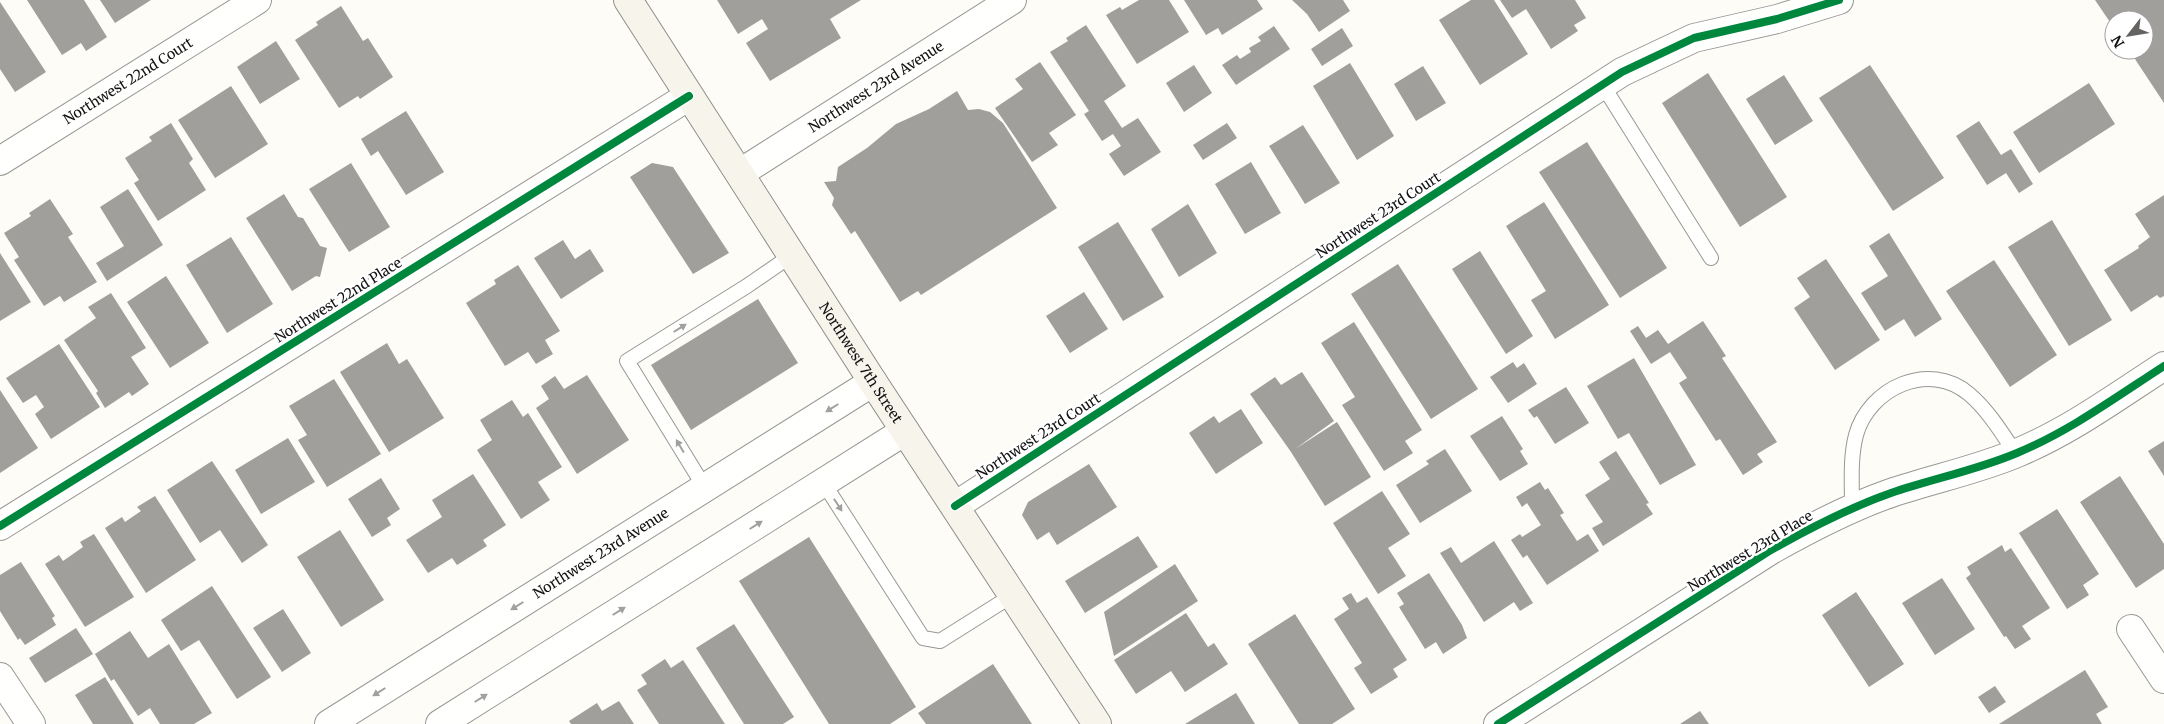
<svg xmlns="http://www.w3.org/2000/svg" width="2164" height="724" font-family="Merriweather,serif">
  <rect width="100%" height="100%" fill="#fdfcf7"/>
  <path fill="#a19f9c" d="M27 0H84L107 37 86 51 81 43 62 55Z
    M100 0H151L115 23Z
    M717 0H861L830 19 841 38 770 81 746 43 768 29 762 19 738 34Z
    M1139 0H1169L1189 32 1137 64 1106 15 1120 7 1122 10Z
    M1184 0H1257L1263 9 1222 35 1218 28 1206 35Z
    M1292 0H1343L1350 11 1319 32 1307 14Z
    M1471 0H1494L1528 54 1480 85 1439 20Z
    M1500 0H1575L1586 18 1574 25 1578 31 1551 49 1526 9 1512 18Z
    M2095 0H2164V103L2129 50H2144V20H2114V28Z
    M0 2 46 72 15 92 0 69Z
    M341 6 363 41 368 38 393 77 360 99 358 96 339 108 295 40 318 25 316 22Z
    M1086 25 1126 86 1104 101 1122 128 1138 118 1161 152 1124 176 1109 154 1121 146 1113 134 1102 141 1084 114 1089 111 1050 52 1068 41 1066 38Z
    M1274 26 1290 49 1236 85 1222 65 1237 55 1240 59 1251 52 1249 48 1261 41 1258 37Z
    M1342 28 1353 46 1322 66 1311 49Z
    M276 41 300 79 260 104 237 67Z
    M1040 62 1076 115 1049 133 1058 145 1032 162 995 108 1023 89 1015 79Z
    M1350 63 1394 136 1357 160 1313 86Z
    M1194 65 1212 93 1184 112 1166 83Z
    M1870 65 1944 178 1893 211 1819 98Z
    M1423 66 1446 103 1416 121 1394 84Z
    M1708 73 1787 197 1740 227 1662 103Z
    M1784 75 1813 121 1775 145 1746 99Z
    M2089 83 2115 124 2039 173 2013 132Z
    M231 86 268 144 215 178 178 120Z
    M957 91 968 110 979 109 990 112 1003 123 1057 208 921 295 918 291 900 302 855 231 851 234 832 205 834 198 824 182 836 181 838 167 867 148 896 124 929 109Z
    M406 111 444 172 406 195 378 151 371 156 361 139Z
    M1979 121 2001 155 2011 149 2033 184 2019 193 2006 173 1987 185 1956 136Z
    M171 123 193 159 189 163 206 190 158 221 134 183 139 180 125 158 152 141 149 137Z
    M1227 123 1237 138 1203 160 1193 145Z
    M1303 125 1340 183 1305 204 1269 146Z
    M1587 142 1667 268 1620 298 1539 172Z
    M1251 162 1281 213 1245 234 1215 184Z
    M351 163 390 227 349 252 309 189Z
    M652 163 673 167 729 253 693 274 630 177Z
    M128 189 163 245 107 281 96 263 124 246 100 207Z
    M284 194 298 217 303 218 320 246 327 248 320 277 316 276 292 291 246 218Z
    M2164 195V296L2160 298 2157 295 2131 312 2104 270 2139 248 2138 246 2150 237 2135 214Z
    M50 199 73 234 68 237 97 282 64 302 60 296 44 306 14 260 19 257 4 233 31 216 29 213Z
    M1544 202 1609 305 1555 339 1531 300 1546 291 1506 226Z
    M1188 204 1217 253 1179 277 1151 229Z
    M2052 220 2112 320 2069 346 2008 247Z
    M1118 222 1164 297 1123 321 1078 247Z
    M1889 233 1942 319 1915 337 1904 319 1885 331 1861 293 1888 276 1869 246Z
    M231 237 273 304 227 333 186 265Z
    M563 240 575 259 590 249 604 271 561 299 534 258Z
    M1480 251 1533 336 1506 354 1452 269Z
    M0 253 31 302 0 321Z
    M1826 259 1880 340 1835 370 1794 308 1810 297 1797 278Z
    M1994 260 2057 355 2010 387 1946 291Z
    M1398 264 1478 389 1431 419 1351 294Z
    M518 265 560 331 545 340 553 354 536 364 528 352 505 366 466 303 496 284 494 280Z
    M166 276 209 343 170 368 127 302Z
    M1084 292 1108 329 1070 353 1046 316Z
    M111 293 146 348 131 357 149 384 132 396 129 392 105 408 96 393 98 391 64 340 96 318 88 307Z
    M758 299 798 363 691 430 651 365Z
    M1703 321 1726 356 1722 358 1777 442 1757 454 1763 462 1743 475 1720 439 1716 441 1679 383 1687 378 1670 352 1651 364 1630 331 1638 326 1646 338 1658 330 1668 344Z
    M1354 322 1422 430 1405 441 1413 453 1384 471 1342 405 1355 397 1321 343Z
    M387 343 399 364 407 359 444 418 389 452 340 372Z
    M59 344 100 407 51 439 35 414 44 407 36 395 23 403 6 378Z
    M1634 358 1696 465 1660 485 1629 433 1618 439 1587 386Z
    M1513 362 1517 368 1524 363 1537 384 1508 403 1490 377Z
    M1302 372 1334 421 1295 449 1337 422 1371 477 1325 506 1291 452 1250 394 1275 377 1281 385Z
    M587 375 629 440 577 474 536 408 549 399 541 386 555 376 564 389Z
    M334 379 381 454 327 487 298 440 307 435 289 406Z
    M1566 387 1589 423 1555 444 1537 416 1534 418 1528 410Z
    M0 390 38 448 0 473Z
    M512 400 523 417 528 413 562 467 538 482 550 500 521 519 477 450 492 440 480 420Z
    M1241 409 1263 443 1216 474 1189 433 1214 416 1219 423Z
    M1502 416 1523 449 1520 451 1528 464 1500 481 1470 436Z
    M288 438 315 482 261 514 235 470Z
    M2164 441V476L2148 451Z
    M1445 449 1472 491 1420 523 1396 485 1429 464 1426 461Z
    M1616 451 1649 503 1646 504 1653 514 1603 546 1592 528 1603 522 1585 495 1610 479 1599 462Z
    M212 461 268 545 242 563 220 530 200 543 167 490Z
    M1089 464 1117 507 1057 545 1049 532 1037 540 1022 515 1028 502Z
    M473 474 506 525 483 540 487 546 457 565 452 558 428 573 406 540 442 517 432 500Z
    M2120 476 2164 544V569L2136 588 2080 502Z
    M381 478 400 509 387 518 391 525 372 537 348 499Z
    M1540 482 1545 490 1548 488 1564 513 1560 515 1577 541 1588 534 1599 551 1547 585 1527 555 1523 558 1511 540 1520 534 1522 537 1541 525 1527 503 1522 507 1516 497Z
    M1382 491 1410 534 1388 548 1406 576 1378 594 1333 523Z
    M155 496 196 560 146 593 105 528 122 517 125 522 141 511 137 507Z
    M2057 509 2099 574 2083 585 2089 595 2067 609 2019 533Z
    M340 530 384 600 341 627 297 557Z
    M94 534 134 597 85 627 45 564 59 555 63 561 83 547 80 542Z
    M1138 536 1158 567 1085 613 1065 581Z
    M809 537 916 707 890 724H829L739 581Z
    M1494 541 1533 603 1520 611 1514 602 1484 622 1440 553 1451 547 1461 563Z
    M2002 545 2005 552 2011 548 2050 608 2022 626 2031 639 2015 649 2006 636 2004 637 1966 578 1971 574 1967 567Z
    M21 562 55 616 52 618 56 625 25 645 20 638 18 640 0 611V575Z
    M1175 564 1198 601 1114 656 1104 612Z
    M1429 573 1462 625 1467 638 1443 654 1436 642 1425 649 1399 607 1404 604 1397 593Z
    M1942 578 1975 629 1935 655 1902 603Z
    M212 586 271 677 237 699 199 640 181 651 161 620Z
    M1856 592 1904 664 1869 687 1822 615Z
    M1351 593 1357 603 1367 597 1407 660 1393 669 1398 677 1371 694 1354 668 1362 663 1334 619 1349 609 1342 598Z
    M283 609 311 653 282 672 253 628Z
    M1186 613 1208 647 1214 643 1228 664 1185 692 1171 671 1136 694 1114 660Z
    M1295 614 1355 709 1332 724H1299L1248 644Z
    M734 624 794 717 783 724H744L696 648Z
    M76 628 93 654 45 683 29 658Z
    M130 631 148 658 169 644 212 713 194 724H160L150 708 138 716 114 679 111 681 95 654Z
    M665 659 671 668 683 660 725 724H659L637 690 647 684 641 675Z
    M993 664 1032 724H926L918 713Z
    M2085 670 2108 707 2096 714 2102 724H1999Z
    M105 677 134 724H93L75 695Z
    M1995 686 2006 702 1989 713 1978 697Z
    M1236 693 1255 724H1185Z
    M619 701 634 724H571L569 721 597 703 602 711Z
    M1700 711 1709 724H1680Z"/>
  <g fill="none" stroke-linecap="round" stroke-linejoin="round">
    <defs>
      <path id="lane" d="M1602 84 1711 258
        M823 482 923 638 940 641 1013 595
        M705 488 627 361 747 286 792 255
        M1852 507C1852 484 1850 458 1856 435 1869 388 1929 360 1969 394 1988 410 2002 433 2016 454"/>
      <g id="street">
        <path id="s1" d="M0 161 257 0"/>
        <path id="s2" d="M740 173 1012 0"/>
        <path d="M955 506 1622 72 1694 38 1777 19 1839 0"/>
        <path d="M0 526 689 96"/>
        <path d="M2131 629 2164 679"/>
        <path d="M0 677 31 724"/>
        <path id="s3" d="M329 724 873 382"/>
        <path d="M440 724 905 431"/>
        <path d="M1498 724 1771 550C1810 528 1848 508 1891 493 1932 479 1977 470 2017 453 2070 431 2116 397 2164 366"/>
      </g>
      <g id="secondary">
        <path id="s4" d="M628 0 873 382 1097 724"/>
      </g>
    </defs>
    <use href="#lane" stroke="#979795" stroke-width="16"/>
    <use href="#street" stroke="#979795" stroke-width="30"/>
    <use href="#secondary" stroke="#8e8d8b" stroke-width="30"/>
    <use href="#lane" stroke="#fffffe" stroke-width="14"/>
    <use href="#street" stroke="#fffffe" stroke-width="28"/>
    <use href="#secondary" stroke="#f6f4eb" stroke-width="28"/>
    <defs>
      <path id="cycleway" d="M955 506 1622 72 1694 38 1777 19 1839 0
        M0 526 689 96
        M1498 724 1771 550C1810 528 1848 508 1891 493 1932 479 1977 470 2017 453 2070 431 2116 397 2164 366"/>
    </defs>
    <use href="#cycleway" stroke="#fff" stroke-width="11"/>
    <use href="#cycleway" stroke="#00873e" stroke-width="8"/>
  </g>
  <defs><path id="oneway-solid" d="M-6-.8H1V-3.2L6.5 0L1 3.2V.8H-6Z" transform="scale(1.25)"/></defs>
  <g fill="#a0a09f">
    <use href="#oneway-solid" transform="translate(680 328) rotate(-32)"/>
    <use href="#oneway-solid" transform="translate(832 408) rotate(148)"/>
    <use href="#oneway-solid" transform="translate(680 446) rotate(-121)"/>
    <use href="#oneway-solid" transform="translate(838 505) rotate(57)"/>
    <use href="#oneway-solid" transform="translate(756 525) rotate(-32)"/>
    <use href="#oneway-solid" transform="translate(517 606) rotate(148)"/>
    <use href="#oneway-solid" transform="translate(619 611) rotate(-32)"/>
    <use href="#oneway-solid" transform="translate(379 692) rotate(148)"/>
    <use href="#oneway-solid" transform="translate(481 698) rotate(-32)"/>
  </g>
  <g text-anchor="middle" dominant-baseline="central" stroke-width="5" stroke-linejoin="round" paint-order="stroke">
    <g font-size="14" fill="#111" stroke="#fff">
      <text stroke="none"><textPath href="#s1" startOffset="151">Northwest 22nd Court</textPath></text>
      <text stroke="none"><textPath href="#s2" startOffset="161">Northwest 23rd Avenue</textPath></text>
      <text transform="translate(1378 215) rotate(-33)">Northwest 23rd Court</text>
      <text transform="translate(338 300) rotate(-32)">Northwest 22nd Place</text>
      <text stroke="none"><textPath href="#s4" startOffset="431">Northwest 7th Street</textPath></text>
      <text transform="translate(1038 436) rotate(-33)">Northwest 23rd Court</text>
      <text transform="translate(1750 551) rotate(-31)">Northwest 23rd Place</text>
      <text stroke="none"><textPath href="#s3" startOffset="321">Northwest 23rd Avenue</textPath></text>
    </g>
  </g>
  <g transform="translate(2129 35) rotate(239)"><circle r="24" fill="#ffffff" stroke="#a0a0a0"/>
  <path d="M0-4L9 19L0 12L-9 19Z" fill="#646362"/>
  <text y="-8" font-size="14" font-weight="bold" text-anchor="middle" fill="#111111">N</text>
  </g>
</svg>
